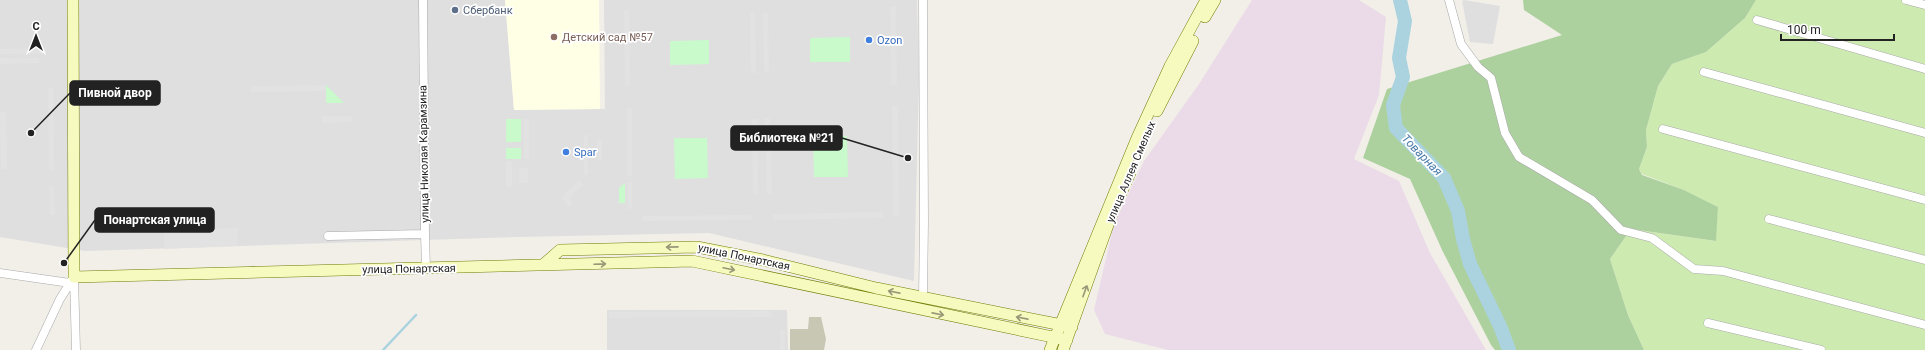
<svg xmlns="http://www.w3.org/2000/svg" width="1925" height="350" font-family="Roboto,sans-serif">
  <rect width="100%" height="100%" fill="#f2efe9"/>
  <path fill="#e0dfdf" d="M0 0H505L514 110 605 109 604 0H917L919 77 914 281 709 233 518 237 85 251 0 237Z
    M1464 0 1500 6 1493 44 1470 42 1462 1Z
    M607 310H787L788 350H607Z"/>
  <path fill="#ebdbe8" d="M1252 0H1359L1386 17 1379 95 1354 159 1399 181 1430 253 1486 350H1168L1105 334 1094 310 1114 224 1144 161 1199 84Z"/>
  <path fill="#ffffe5" d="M505 0H599L600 109 514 110Z"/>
  <path fill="#c7c7b4" d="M809 317H821L826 339 824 350H790V329H808Z"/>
  <path fill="#cdebb0" d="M1756 0H1925V350H1644L1628 315 1610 259 1631 229 1715 241 1718 207 1684 190 1642 174 1639 169 1647 147 1646 130 1658 86 1672 64 1706 52 1745 18Z"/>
  <path fill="#add19e" d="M1523 0H1756L1745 18 1706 52 1672 64 1658 86 1646 130 1647 147 1639 169 1642 175 1684 190 1718 207 1716 241 1631 229 1610 259 1628 315 1644 350H1495L1491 345 1443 252 1410 179 1363 158 1387 89 1562 35 1524 10Z"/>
  <path fill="#c8facc" d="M850 37V62H810V38Z
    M709 40V64L670 65V41Z
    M326 85 344 103H326Z
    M506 119H521V142H506Z
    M813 136H847L848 177H814Z
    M674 138H707L708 178 675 179Z
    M506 148H521V159H506Z
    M625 183V203H619V188Z"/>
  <path fill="#e2e2e2" d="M890 6H896L897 85H891Z
    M624 10H629L630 86H625Z
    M750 13H755L756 73H751Z
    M763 13H768L769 72 764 73Z
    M46 48V54H0V49Z
    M0 58H39V63L0 64Z
    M325 85V91L251 92V86Z
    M53 87 54 170H49L48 88Z
    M892 106H898L899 215H893Z
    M627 108H632V176H627Z
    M0 112H6L7 169H1Z
    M322 116H352V122L322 123Z
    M765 118H770L772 194H767Z
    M524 119H529V159H524Z
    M752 119H757L758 194H753Z
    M584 135H588V175H584Z
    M597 140H602V161H597Z
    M506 161H512V187H506Z
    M519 168H528V183H519Z
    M579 180 583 185 569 198 573 203 569 207 561 198Z
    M628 182H632V209H628Z
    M54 186 55 215H50L49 187Z
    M883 212V218L773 220V214Z
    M751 215 752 220 642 221V216Z
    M238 228 237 246 164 249V230Z
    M772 311V317L609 318V312Z
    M780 330H785V350H780Z"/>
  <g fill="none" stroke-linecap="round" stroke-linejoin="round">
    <path stroke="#aad3df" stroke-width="2.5" d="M383 350 416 315"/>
    <path stroke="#aad3df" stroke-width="14" d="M1400 0 1405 21 1399 58 1403 77 1393 105 1396 128 1444 178 1458 211 1463 239 1470 264 1500 326 1509 350"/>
    <defs>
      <path id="street" d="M1449 0 1461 44 1478 67 1491 78 1505 133 1519 157 1592 200 1621 230 1652 238 1694 269 1723 271 1925 325
        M1906 0 1925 5
        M1757 20 1925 69
        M1704 72 1925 133
        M1663 129 1925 200
        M1769 219 1925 260
        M425 234 426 269
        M328 236 425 234 423 0
        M0 273 70 283
        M74 277 76 350
        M923 298 924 221 923 0
        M1708 323 1821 350
        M36 350 60 299 74 277"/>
      <path id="secondary" d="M73 0 74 277 692 261 1067 340
        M1205 17 1215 0
        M1157 111 1193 41
        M544 264 560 250 697 247 763 260 876 288 1072 327
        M1050 350 1137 138 1170 66 1206 0
        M1063 350 1113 211 1130 173"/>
    </defs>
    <use href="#street" stroke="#a9a9a9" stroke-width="9"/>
    <use href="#secondary" stroke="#707d05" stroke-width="12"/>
    <use href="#street" stroke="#fff" stroke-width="8"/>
    <use href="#secondary" stroke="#f7fabf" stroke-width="11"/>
  </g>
  <defs><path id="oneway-shaft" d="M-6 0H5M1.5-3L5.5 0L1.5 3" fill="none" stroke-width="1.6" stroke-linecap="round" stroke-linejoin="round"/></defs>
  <g stroke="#979978">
    <use href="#oneway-shaft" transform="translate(672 247) rotate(179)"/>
    <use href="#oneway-shaft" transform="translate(600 264) rotate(-2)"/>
    <use href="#oneway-shaft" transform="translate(729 269) rotate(12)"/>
    <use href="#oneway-shaft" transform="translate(1085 291) rotate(-70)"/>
    <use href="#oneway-shaft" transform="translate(894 292) rotate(-169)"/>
    <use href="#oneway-shaft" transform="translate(938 314) rotate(11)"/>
    <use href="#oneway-shaft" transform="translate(1022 318) rotate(-169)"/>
  </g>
  <circle fill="#5c6f8a" stroke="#fff" stroke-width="1.5" cx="455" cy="10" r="4"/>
  <circle fill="#8d6e63" stroke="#fff" stroke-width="1.5" cx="554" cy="37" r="4"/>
  <g fill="#3f7fe0" stroke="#fff" stroke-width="1.5">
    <circle cx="869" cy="40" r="4"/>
    <circle cx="566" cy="152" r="4"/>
  </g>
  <g text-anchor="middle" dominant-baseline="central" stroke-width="3.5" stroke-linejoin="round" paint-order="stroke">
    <g font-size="11" fill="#4e5e75" stroke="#fff" text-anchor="start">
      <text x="463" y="10">Сбербанк</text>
    </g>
    <g font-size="11" fill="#785e54" stroke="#fff" text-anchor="start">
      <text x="562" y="37">Детский сад №57</text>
    </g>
    <g font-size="11" fill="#366cbe" stroke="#fff" text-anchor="start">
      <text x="877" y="40">Ozon</text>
      <text x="574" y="152">Spar</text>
    </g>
    <g font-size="11" fill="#222" stroke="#fff">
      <text transform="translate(424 154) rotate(-91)">улица Николая Карамзина</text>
      <text transform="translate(1131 172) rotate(-67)">улица Аллея Смелых</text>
      <text transform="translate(744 257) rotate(12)">улица Понартская</text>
      <text transform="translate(409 269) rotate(-1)">улица Понартская</text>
    </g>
    <g font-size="12" font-style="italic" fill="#4a7aab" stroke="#fff">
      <text transform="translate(1422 155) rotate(46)">Товарная</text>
    </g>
  </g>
  <path fill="none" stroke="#222" stroke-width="1.5" d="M31 133L70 93M908 158L842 138M64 263L95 220"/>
  <g fill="#222" stroke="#fff" stroke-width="1.5">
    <circle cx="31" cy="133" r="4"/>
    <circle cx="908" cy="158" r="4"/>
    <circle cx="64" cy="263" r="4"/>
  </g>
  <g fill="#222" stroke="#222" stroke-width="1.5">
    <rect x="70" y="81" width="90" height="24" rx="4"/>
    <rect x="731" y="126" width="111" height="24" rx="4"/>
    <rect x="95" y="208" width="119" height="24" rx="4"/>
  </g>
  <g font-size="12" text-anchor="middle" font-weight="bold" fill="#fff">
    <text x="115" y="97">Пивной двор</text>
    <text x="787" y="142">Библиотека №21</text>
    <text x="155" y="224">Понартская улица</text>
  </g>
  <g transform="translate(36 36)" stroke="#ffffff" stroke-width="3" paint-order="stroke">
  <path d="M0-3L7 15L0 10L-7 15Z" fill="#222222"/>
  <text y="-6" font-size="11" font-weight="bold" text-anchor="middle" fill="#222222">С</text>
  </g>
  <path d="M1781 34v6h113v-6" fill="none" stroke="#222222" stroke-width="2"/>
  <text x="1787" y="34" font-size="12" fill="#222222" stroke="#ffffff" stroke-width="3" paint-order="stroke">100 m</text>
</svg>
